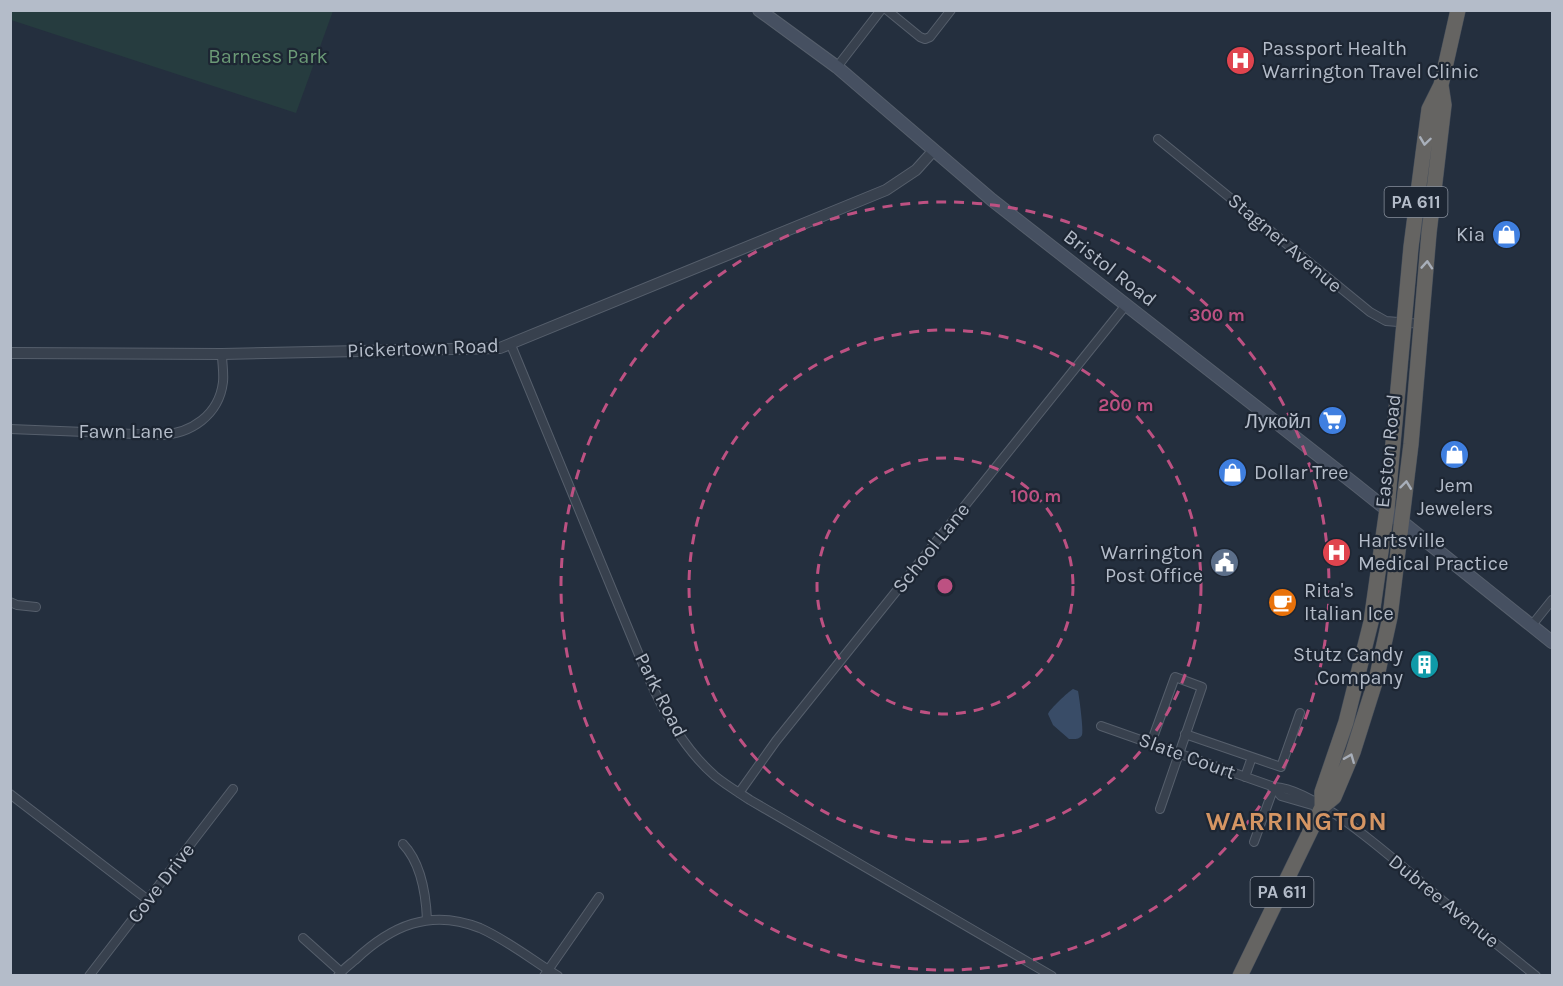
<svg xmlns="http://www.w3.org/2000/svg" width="1563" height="986" font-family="Karla,sans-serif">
  <rect width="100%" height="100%" fill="#242f3e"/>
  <path fill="#263c3f" d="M11 10H333V11L296 113 11 20Z"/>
  <path fill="#394c67" d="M1073 689 1078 691C1079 695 1084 732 1082 735 1079 740 1074 739 1069 739L1053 725 1048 714C1050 709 1068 692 1073 689Z"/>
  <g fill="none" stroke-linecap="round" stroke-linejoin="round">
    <defs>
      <path id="minor" d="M887 10 920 37 925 39 930 37 951 10
        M837 67 881 10
        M1158 139 1370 312 1386 321 1422 324
        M511 345 649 679C665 715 685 750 715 776 726 785 738 792 750 800L1052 976
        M10 429 160 435C191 434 219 415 223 382 224 373 222 363 222 354
        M10 602 17 605 36 607
        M1532 625 1552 600
        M1101 726 1274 787C1318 788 1407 871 1443 901 1474 926 1505 951 1536 976
        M1185 734 1281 767 1300 713
        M1151 743 1175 677 1202 687 1160 809
        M1245 777 1252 757
        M1274 787 1281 796 1319 807
        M739 793 776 741 1126 305
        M10 794 148 900
        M1254 842 1274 787
        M403 844C421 863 426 895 427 920
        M303 938 341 972
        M89 976 233 789
        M338 976C343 969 349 965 355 960 391 926 430 908 480 928 507 940 532 960 558 976
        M544 976 599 897"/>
      <path id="tertiary" d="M10 353 222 354 500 348 886 190 916 170 934 150"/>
      <path id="secondary" d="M759 10 837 67 992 200 1356 485 1552 642"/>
      <path id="trunk" d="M1322 807V792L1346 722 1371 622 1387 509 1411 247 1423 154 1429 109 1441 85 1458 10
        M1240 976 1322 807 1334 797 1353 752 1377 676 1390 617 1411 444 1429 233 1444 105 1441 85"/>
    </defs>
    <use href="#minor" stroke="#565f6c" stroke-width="10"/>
    <use href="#tertiary" stroke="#565f6c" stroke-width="12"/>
    <use href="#secondary" stroke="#565f6c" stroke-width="14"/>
    <use href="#trunk" stroke="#434c59" stroke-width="16"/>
    <use href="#minor" stroke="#38414e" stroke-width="8"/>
    <use href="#tertiary" stroke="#38414e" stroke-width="10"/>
    <use href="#secondary" stroke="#465061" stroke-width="12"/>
    <use href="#trunk" stroke="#656462" stroke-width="15"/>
  </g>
  <defs><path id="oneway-chevron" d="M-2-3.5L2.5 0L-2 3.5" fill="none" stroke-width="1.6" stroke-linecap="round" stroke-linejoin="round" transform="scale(1.5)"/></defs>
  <g stroke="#a8afba">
    <use href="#oneway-chevron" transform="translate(1425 141) rotate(98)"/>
    <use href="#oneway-chevron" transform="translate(1427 265) rotate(-86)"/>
    <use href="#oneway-chevron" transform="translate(1406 485) rotate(-83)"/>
    <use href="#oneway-chevron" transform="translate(1350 758) rotate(-68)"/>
  </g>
  <g fill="none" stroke="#bd5182" stroke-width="3" stroke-dasharray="10 8">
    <circle cx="945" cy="586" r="128"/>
    <circle cx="945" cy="586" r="256"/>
    <circle cx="945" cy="586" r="384"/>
  </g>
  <defs>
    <symbol id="hospital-disc" viewBox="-11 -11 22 22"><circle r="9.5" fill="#e0444e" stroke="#1d2633"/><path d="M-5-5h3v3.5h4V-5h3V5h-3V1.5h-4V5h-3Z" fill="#fff"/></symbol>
    <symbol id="shop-disc" viewBox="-11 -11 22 22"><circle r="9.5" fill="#3f7fe0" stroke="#1d2633"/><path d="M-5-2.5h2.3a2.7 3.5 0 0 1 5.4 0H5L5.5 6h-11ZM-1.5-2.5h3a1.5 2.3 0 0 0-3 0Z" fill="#fff"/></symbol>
    <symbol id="supermarket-disc" viewBox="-11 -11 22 22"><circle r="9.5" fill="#3f7fe0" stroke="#1d2633"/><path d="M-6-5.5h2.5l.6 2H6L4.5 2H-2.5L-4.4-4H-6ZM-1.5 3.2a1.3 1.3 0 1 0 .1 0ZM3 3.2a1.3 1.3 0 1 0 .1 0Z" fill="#fff"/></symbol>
    <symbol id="civic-disc" viewBox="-11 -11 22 22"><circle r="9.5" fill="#5c6f8a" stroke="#1d2633"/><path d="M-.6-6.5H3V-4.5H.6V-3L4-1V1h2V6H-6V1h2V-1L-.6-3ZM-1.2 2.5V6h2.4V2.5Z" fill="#fff"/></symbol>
    <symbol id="cafe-disc" viewBox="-11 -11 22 22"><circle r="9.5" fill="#e8710a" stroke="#1d2633"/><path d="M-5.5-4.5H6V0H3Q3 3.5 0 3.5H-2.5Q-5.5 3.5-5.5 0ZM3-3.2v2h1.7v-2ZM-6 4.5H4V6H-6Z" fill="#fff"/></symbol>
    <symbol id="building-disc" viewBox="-11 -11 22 22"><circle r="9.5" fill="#0f9aa8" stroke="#1d2633"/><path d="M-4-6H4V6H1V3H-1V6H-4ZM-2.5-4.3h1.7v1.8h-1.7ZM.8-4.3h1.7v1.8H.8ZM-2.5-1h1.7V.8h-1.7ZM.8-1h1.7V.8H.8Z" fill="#fff"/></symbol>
  </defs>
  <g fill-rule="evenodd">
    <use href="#hospital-disc" x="1224" y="44" width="33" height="33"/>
    <use href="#shop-disc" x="1490" y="218" width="33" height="33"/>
    <use href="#supermarket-disc" x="1316" y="404" width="33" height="33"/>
    <use href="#shop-disc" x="1438" y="438" width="33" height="33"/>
    <use href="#shop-disc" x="1216" y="456" width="33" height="33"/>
    <use href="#hospital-disc" x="1320" y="536" width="33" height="33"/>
    <use href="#civic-disc" x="1208" y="546" width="33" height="33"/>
    <use href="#cafe-disc" x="1266" y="586" width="33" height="33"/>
    <use href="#building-disc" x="1408" y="648" width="33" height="33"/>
  </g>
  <g text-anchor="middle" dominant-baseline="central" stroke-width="4.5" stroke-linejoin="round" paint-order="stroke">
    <g fill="#1d2633" stroke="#878f9c" stroke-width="1.5">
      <rect x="1384.5" y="187" width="63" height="30" rx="4.5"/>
      <rect x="1250.5" y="877" width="63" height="30" rx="4.5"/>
    </g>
    <g font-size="18" font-weight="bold" fill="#b4bcc9">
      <text x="1416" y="202">PA 611</text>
      <text x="1282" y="892">PA 611</text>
    </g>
    <g font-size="20" fill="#b4bcc9" stroke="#1d2633" text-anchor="start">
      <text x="1262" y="48">Passport Health<tspan x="1262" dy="23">Warrington Travel Clinic</tspan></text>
      <text x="1485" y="234" text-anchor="end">Kia</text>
      <text x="1311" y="421" text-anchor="end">Лукойл</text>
      <text x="1254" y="472">Dollar Tree</text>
      <text x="1455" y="485" text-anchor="middle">Jem<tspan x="1455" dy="23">Jewelers</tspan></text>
      <text x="1358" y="540">Hartsville<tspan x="1358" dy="23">Medical Practice</tspan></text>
      <text x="1203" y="552" text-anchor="end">Warrington<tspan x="1203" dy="23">Post Office</tspan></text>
      <text x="1304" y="590">Rita's<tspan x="1304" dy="23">Italian Ice</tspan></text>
      <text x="1403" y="654" text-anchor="end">Stutz Candy<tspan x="1403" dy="23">Company</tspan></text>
    </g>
    <g font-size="20" fill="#6b9a76" stroke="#1d2633">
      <text x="268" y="56">Barness Park</text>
    </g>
    <g font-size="20" fill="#b4bcc9" stroke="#1d2633">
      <text transform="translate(1285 243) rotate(40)">Stagner Avenue</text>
      <text transform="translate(1110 268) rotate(38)">Bristol Road</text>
      <text transform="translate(423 348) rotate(-2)">Pickertown Road</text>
      <text x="126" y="431">Fawn Lane</text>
      <text transform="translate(1388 451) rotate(-84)">Easton Road</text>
      <text transform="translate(931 548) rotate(-51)">School Lane</text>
      <text transform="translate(661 695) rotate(63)">Park Road</text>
      <text transform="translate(1187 756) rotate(20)">Slate Court</text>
      <text transform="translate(161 883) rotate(-52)">Cove Drive</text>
      <text transform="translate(1444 901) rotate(39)">Dubree Avenue</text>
    </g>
    <g font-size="26" font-weight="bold" letter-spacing="1.5" fill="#d59563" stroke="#1d2633">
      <text x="1297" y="821">WARRINGTON</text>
    </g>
  </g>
  <circle cx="945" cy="586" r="9" fill="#bd5182" stroke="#1d2633" stroke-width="3"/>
  <g font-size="18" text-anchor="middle" font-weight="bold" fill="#bd5182" stroke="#1d2633" stroke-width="4.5" stroke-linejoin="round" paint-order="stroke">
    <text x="1217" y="321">300 m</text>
    <text x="1126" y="411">200 m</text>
    <text x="1036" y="502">100 m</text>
  </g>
  <rect width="1563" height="986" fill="none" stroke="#b4bcc9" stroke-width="24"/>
</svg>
